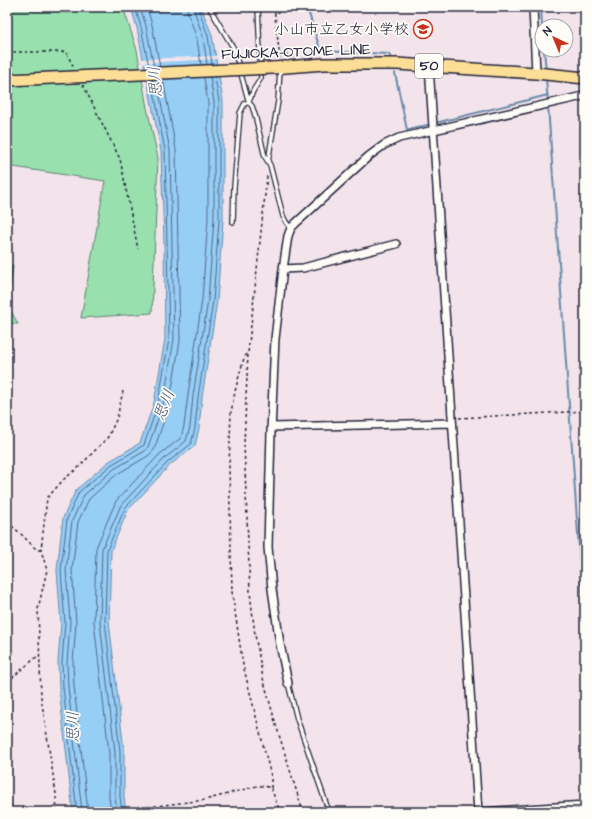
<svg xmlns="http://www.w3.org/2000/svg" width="592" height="819" font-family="'Architects Daughter','Klee One',sans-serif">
  <rect width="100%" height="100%" fill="#f2e4ea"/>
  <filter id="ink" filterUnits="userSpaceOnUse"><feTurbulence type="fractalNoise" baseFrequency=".025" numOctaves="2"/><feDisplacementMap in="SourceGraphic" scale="8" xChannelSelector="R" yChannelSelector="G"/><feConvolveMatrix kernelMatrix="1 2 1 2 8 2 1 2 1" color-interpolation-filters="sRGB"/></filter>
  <g filter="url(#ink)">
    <path fill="#98e0ae" stroke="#5d8174" d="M7 7H123L137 50 147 108 158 158 152 313 81 318 105 181 7 166Z
      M7 261 13 266 8 305 18 324H7Z"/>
    <path fill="#97cef6" stroke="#6889ab" d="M131 7H201L212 35 223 101V220L217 301 202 397 199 428 195 446 170 465 128 510 111 550 109 621 124 751V797L126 812H73L59 688 58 662 61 623 57 570 63 518 76 490 108 462 140 443 154 403 165 339 164 243 161 151 137 28Z"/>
    <path fill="#f2e4ea" d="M217 56 218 59 142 63 141 59Z"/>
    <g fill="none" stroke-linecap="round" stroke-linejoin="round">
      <path stroke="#516786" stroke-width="1" d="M135 7 141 27 149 67
        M140 7 146 26 154 67
        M147 7 152 25 160 67
        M187 7 188 13 197 39 201 65
        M193 7 203 37 207 64
        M198 7 208 36 212 64
        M77 812 63 687 62 663 65 623 61 570 67 519 79 492 111 465 144 445 158 404 169 339 165 151 152 80
        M82 812 68 687 67 663 70 622 66 570 72 521 84 495 114 469 145 451 148 447 163 405 174 339 170 151 157 80
        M88 812 74 686 73 663 76 622 72 570 78 522 89 499 117 474 148 456 154 450 169 406 180 341 176 150 163 79
        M111 812 109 797V752L94 622 96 548 116 501 160 454 181 438 184 426 188 395 202 300 208 219V103L204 78
        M117 812 115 797V752L100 622 102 549 121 505 164 459 186 441 190 427 193 396 208 300 214 219V102L210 77
        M122 812 120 797V751L105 621 107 550 125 508 168 462 191 444 195 428 198 397 213 301 219 220V102L215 77"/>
      <path stroke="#6889ab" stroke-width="2" d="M307 7 320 49 322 51 389 54 391 58
        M541 7 542 26
        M544 50 546 71
        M395 73 407 130 548 95
        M546 77 585 634"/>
      <defs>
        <path id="service" d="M209 7 234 49 249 103
          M249 102 253 91 261 78 258 7
          M268 162 278 101 280 70
          M233 222 234 187 240 113 245 103H249L252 106 255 115 265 157 270 165 283 216 286 222 291 228
          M288 683 297 719 329 812"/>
        <path id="minor" d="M533 7 536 73
          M429 66 478 812
          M283 269 303 268 396 244
          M271 427 452 423
          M288 683 280 644 272 589 268 547 271 432 275 339 283 269 288 236 291 228 296 223 369 156 384 145 399 138 583 96 585 94
          M481 812 585 805"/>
        <path id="primary" d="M273 68 324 64H397L536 73 585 78"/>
      </defs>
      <use href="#service" stroke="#22223b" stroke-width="6"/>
      <use href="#minor" stroke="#22223b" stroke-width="10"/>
      <use href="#primary" stroke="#22223b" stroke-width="14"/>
      <path stroke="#22223b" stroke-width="1.5" stroke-dasharray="3 3" stroke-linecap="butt" d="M274 7 280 59
        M7 52H66L74 68
        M273 55 284 54 294 57
        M83 85 120 159 138 249
        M267 176 248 353 244 444 250 592 255 635 263 678 276 725 303 812
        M247 354 244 358 236 387 231 412 229 467 232 592 243 665 271 776V788
        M459 418 585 411
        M7 522 20 533 37 550H41
        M7 682 40 654
        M7 798 13 812
        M148 807 205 800 257 786H264L271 788 280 812
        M57 812 56 794 41 697 38 609 47 570 41 550 47 498 64 479 78 468 108 437 117 418 123 391"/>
      <use href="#service" stroke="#fdfcf7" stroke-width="3.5"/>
      <use href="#minor" stroke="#fdfcf7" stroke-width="7"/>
      <use href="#primary" stroke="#fcde96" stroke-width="11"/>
      <defs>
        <path id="primary-bridge" d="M7 80 273 68"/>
      </defs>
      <use href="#primary-bridge" stroke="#22223b" stroke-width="14" stroke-linecap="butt"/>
      <use href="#primary-bridge" stroke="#fcde96" stroke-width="11"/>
    </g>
  </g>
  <defs>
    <symbol id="school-ring" viewBox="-11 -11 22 22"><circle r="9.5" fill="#fdfcf7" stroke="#c8321e" stroke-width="1.5"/><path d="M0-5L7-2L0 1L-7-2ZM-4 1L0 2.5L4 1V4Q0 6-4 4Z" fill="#c8321e"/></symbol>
  </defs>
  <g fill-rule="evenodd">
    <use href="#school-ring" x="412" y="18" width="22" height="22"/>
  </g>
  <g text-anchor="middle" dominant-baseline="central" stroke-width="3.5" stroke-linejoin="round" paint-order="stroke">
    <rect fill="#fdfcf7" stroke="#646373" stroke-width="1" x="415" y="54" width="28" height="24" rx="3"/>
    <g font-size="14" font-weight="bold" fill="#22223b">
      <text x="429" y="66">50</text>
    </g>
    <g font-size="15" fill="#22223b" stroke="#fdfcf7" text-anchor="end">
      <text x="409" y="29">小山市立乙女小学校</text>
    </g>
    <g font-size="15" fill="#22223b" stroke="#fdfcf7">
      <text transform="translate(296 52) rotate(-2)">FUJIOKA-OTOME LINE</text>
    </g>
    <g font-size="16" font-style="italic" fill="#455673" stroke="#fdfcf7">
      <text transform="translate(155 82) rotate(-95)">思川</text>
      <text transform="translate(164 405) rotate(-68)">思川</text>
      <text transform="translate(73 727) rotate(-91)">思川</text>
    </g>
  </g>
  <rect width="592" height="819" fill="none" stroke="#fdfcf7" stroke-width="24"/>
  <rect x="12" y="12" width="568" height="795" fill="none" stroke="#22223b" stroke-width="1.5" filter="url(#ink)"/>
  <g transform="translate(554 38) rotate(316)"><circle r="19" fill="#fdfcf7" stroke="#a5a5ac"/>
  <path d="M0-3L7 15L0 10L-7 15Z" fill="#c8321e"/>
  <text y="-6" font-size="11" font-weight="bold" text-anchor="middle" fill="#22223b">N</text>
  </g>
</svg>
